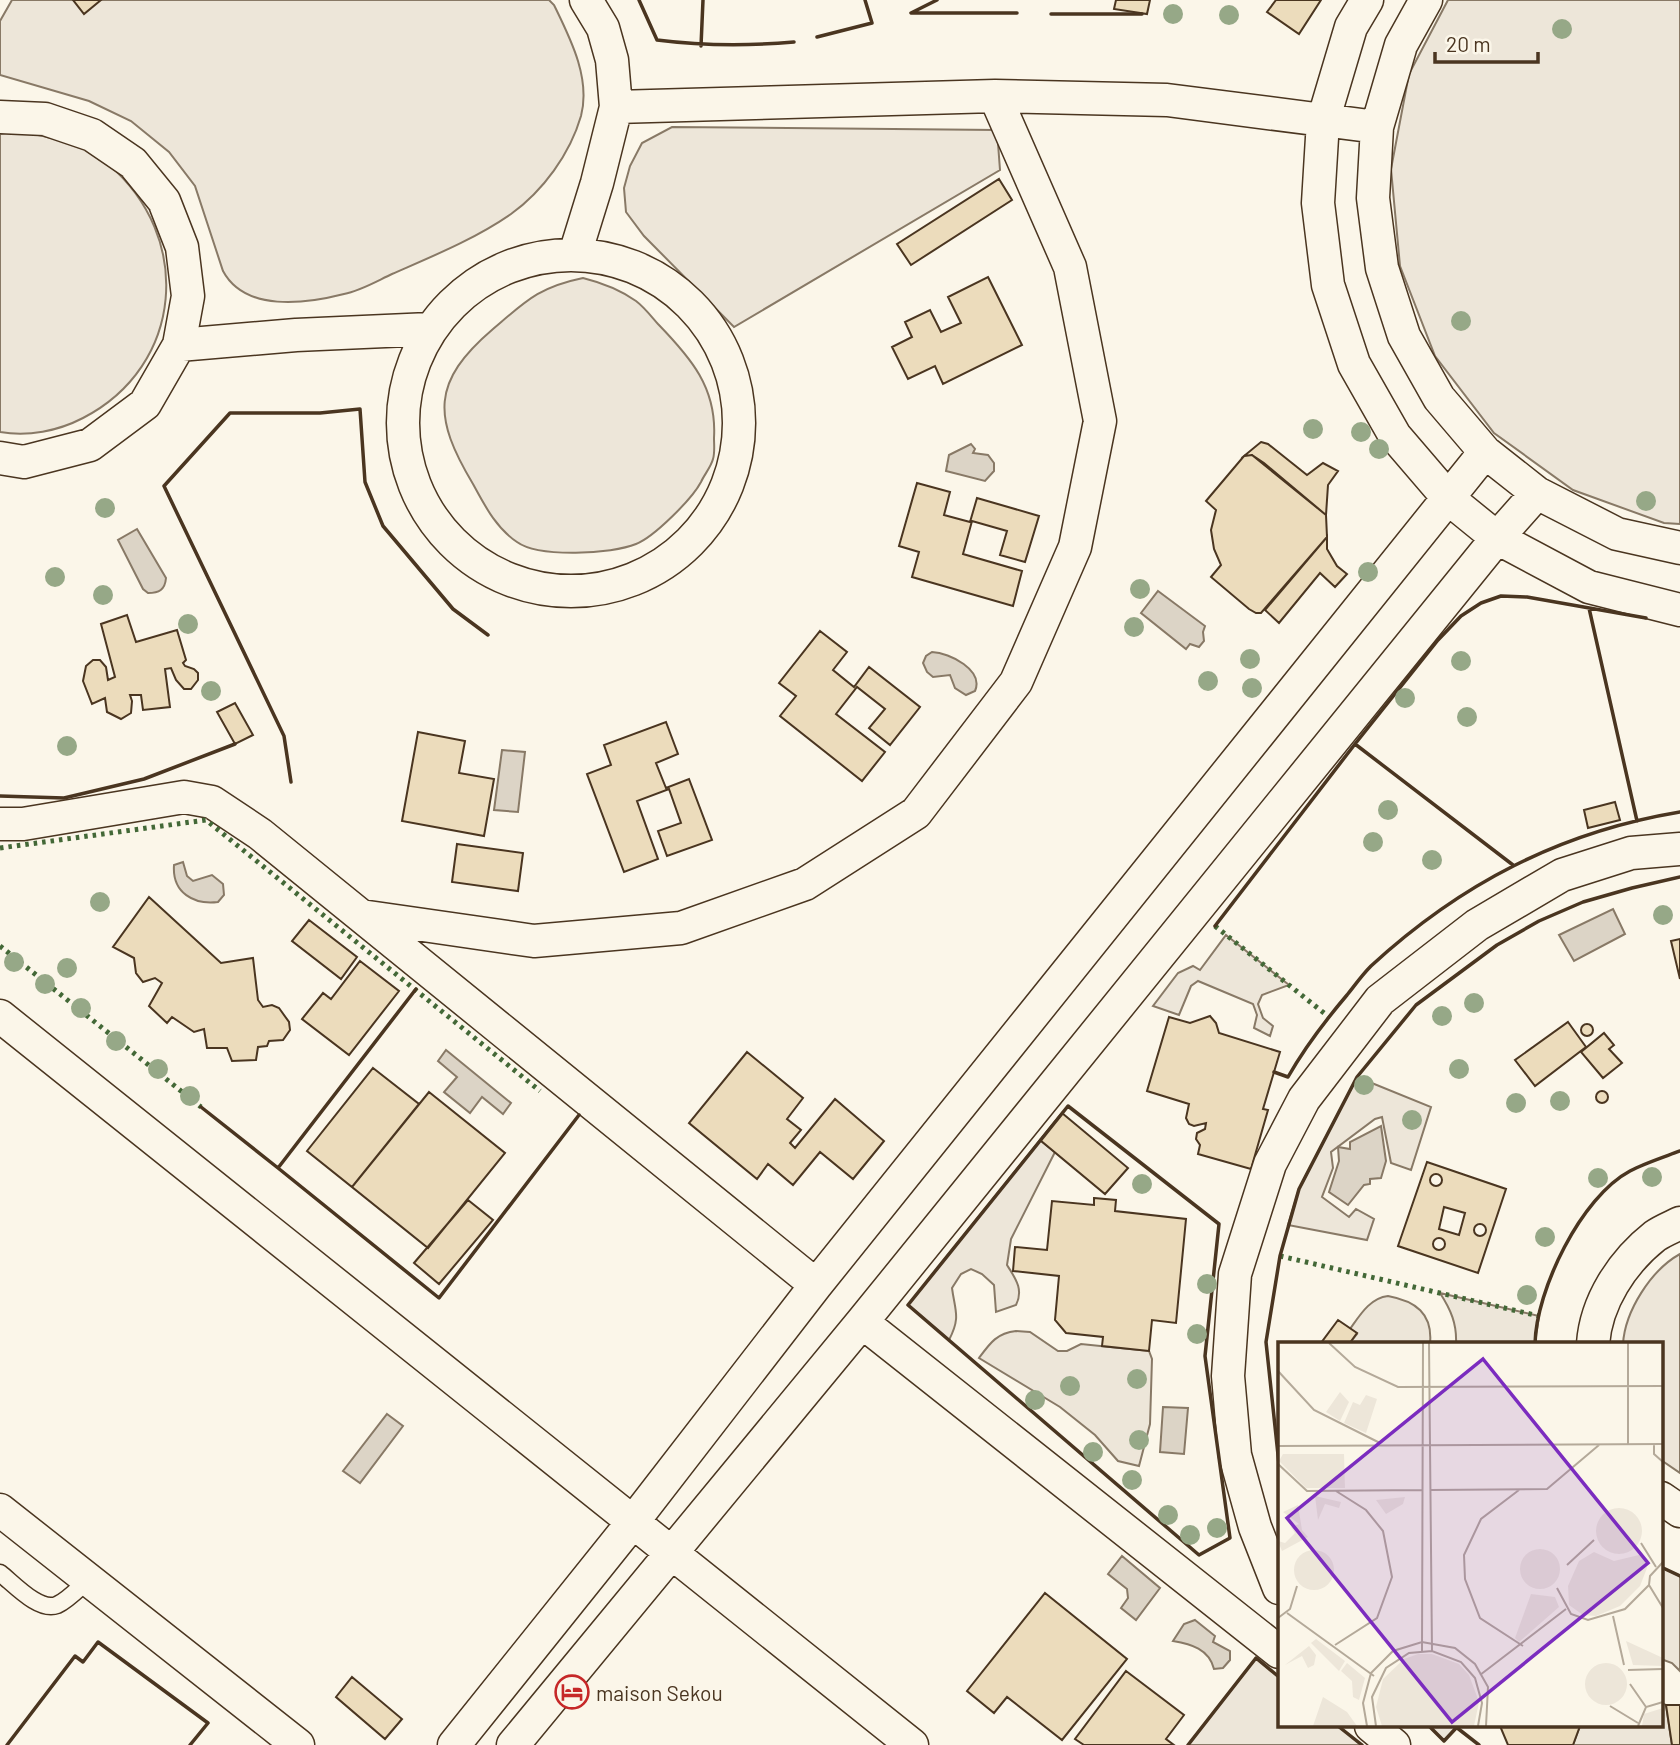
<svg xmlns="http://www.w3.org/2000/svg" width="1680" height="1745" font-family="Barlow,sans-serif">
  <rect width="100%" height="100%" fill="#fbf6e9"/>
  <path fill="#ede6d9" stroke="#887966" stroke-width="2" d="M12 0H549L554 5C570 38 591 78 581 116 570 154 543 191 511 214 475 239 433 256 392 274 377 281 360 291 344 294 305 304 245 312 223 271L195 186 169 152 131 121 89 101 0 75V21Z
    M1448 0H1680V524L1664 523 1573 490 1494 433 1435 356 1400 266 1391 169 1409 74Z
    M672 127 997 130 1000 170 734 327 644 236 626 212 624 188 630 166 642 143Z
    M18 131C49 137 83 143 108 164 194 237 184 366 83 418 58 431 28 437 0 432V134Z
    M583 278C603 283 619 289 636 301 644 307 651 316 658 324 691 358 717 388 714 438 714 444 715 453 713 459 711 467 704 475 701 482 692 499 654 537 636 544 612 554 539 558 517 542 496 528 485 506 473 484 433 417 431 382 493 329 526 301 539 287 583 278Z
    M1226 935 1289 985 1262 995 1258 1004 1263 1018 1273 1026 1270 1036 1254 1028 1257 1015 1253 1004 1198 981 1191 986 1179 1015 1153 1006 1178 973 1193 966 1200 970Z
    M1357 1077 1431 1107 1411 1170 1391 1163 1382 1117 1375 1119 1331 1152 1333 1168 1322 1197 1349 1217 1356 1209 1374 1219 1367 1240 1288 1225 1299 1189Z
    M1040 1140 1055 1152 1011 1239 1007 1265C1015 1278 1024 1289 1016 1305L996 1312 994 1285 982 1274 971 1269 961 1274 952 1288C955 1311 961 1317 949 1340L908 1305Z
    M1680 1254V1473L1661 1460V1344H1623C1625 1311 1651 1270 1680 1254Z
    M1440 1293 1539 1316 1535 1344H1456C1457 1324 1451 1310 1440 1293Z
    M1388 1296C1415 1301 1433 1313 1430 1344H1349L1357 1334 1350 1329C1360 1315 1370 1298 1388 1296Z
    M1016 1331 1030 1332 1058 1351H1067L1081 1344 1149 1351 1152 1359 1150 1424 1139 1466 1118 1461 1095 1435 1060 1407 979 1358C990 1343 997 1333 1016 1331Z
    M1661 1567 1680 1576V1671L1672 1663 1661 1659Z
    M1256 1658 1279 1677V1726H1338L1362 1745H1188Z
    M1661 1703 1666 1705 1672 1745H1573L1580 1726H1661Z
    M1429 1726H1457L1444 1741Z"/>
  <path fill="#dcd4c6" stroke="#887966" stroke-width="2" d="M971 444 975 449 973 453 988 455 994 463V471L985 481 946 471 949 455Z
    M137 529 166 578C165 590 159 593 148 593L143 589 118 540Z
    M1158 591 1205 626 1203 632 1204 641 1199 647 1190 644 1186 649 1141 613Z
    M932 652C950 653 984 670 975 691L966 695 955 688 950 675 933 677 927 672 923 663 926 656Z
    M502 750 525 752 518 812 494 810Z
    M183 862 187 876 193 881 212 875 223 884 224 895 218 902C194 905 172 893 174 865Z
    M1613 909 1625 934 1574 961 1559 935Z
    M446 1050 511 1103 503 1114 482 1097 470 1113 444 1092 457 1077 438 1061Z
    M1381 1126 1386 1161 1381 1178 1370 1179V1184L1364 1185 1348 1205 1329 1192 1339 1161 1338 1147 1350 1149V1142Z
    M1163 1407 1188 1408 1184 1454 1160 1452Z
    M387 1414 403 1426 360 1483 343 1471Z
    M1122 1556 1160 1588 1136 1620 1121 1608 1128 1598 1127 1589 1108 1574Z
    M1195 1620 1215 1636 1213 1642 1230 1651V1660L1223 1668 1214 1669C1209 1649 1191 1644 1173 1641L1184 1624Z"/>
  <path fill="#ecdcbc" stroke="#4a3520" stroke-width="2" fill-rule="evenodd" d="M73 0H101L84 14Z
    M1116 0H1150L1147 14 1114 9Z
    M1276 0H1321L1299 34 1267 12Z
    M999 179 1012 200 911 265 897 244Z
    M988 277 1022 345 943 384 935 366 908 379 892 347 912 337 905 322 930 310 941 332 961 323 948 297Z
    M1261 442 1268 444 1307 475 1323 463 1338 471 1328 485 1326 515 1264 463 1252 455 1244 456Z
    M1252 455 1326 515 1327 537 1261 613H1256L1249 609 1211 577 1221 565 1214 549 1211 530 1216 510 1206 501 1244 456Z
    M917 483 950 492 944 515 970 522 977 498 1039 516 1025 562 1000 555 1007 531 972 521 963 554 1022 571 1013 606 912 577 919 552 899 546Z
    M1327 537V549L1337 566 1347 574 1335 587 1320 573 1279 623 1265 610Z
    M127 615 136 642 177 630 186 660 183 663 185 666 194 669 198 673V680L191 689H184L176 680 171 668 165 669 170 707 143 710 141 695H130L132 701 131 713 121 719 107 712 105 698 92 704 83 681 86 666 93 660H100L106 667 108 680 115 677 101 624Z
    M820 631 847 652 833 670 854 687 869 667 920 707 890 745 869 728 885 709 857 687 836 714 885 752 862 781 780 716 796 696 779 683Z
    M235 703 253 735 235 744 217 712Z
    M666 722 678 754 656 763 666 788 689 779 712 840 667 856 658 831 681 823 669 789 637 801 658 859 624 872 587 774 611 765 604 745Z
    M418 732 465 741 459 773 494 779 484 836 402 821Z
    M1615 802 1620 820 1588 828 1584 810Z
    M457 844 523 853 518 891 452 882Z
    M149 897 221 963 253 958 258 1000 263 1007 272 1005 279 1008 289 1022 290 1030 283 1040 269 1041 267 1046 258 1047 256 1060 232 1061 227 1048H207L204 1029 194 1032 172 1017 167 1023 149 1006 162 983 155 978 143 982 136 973 134 958 113 947Z
    M309 920 357 957 341 979 292 941Z
    M1680 939V979L1671 941Z
    M360 961 399 991 349 1055 302 1019 323 993 331 999Z
    M1210 1016 1216 1023 1219 1033 1280 1052 1263 1109 1268 1110 1251 1169 1198 1154 1200 1145 1196 1139 1197 1133 1205 1129 1206 1123 1194 1126 1189 1124 1186 1118 1189 1104 1147 1091 1169 1017 1190 1023Z
    M1568 1022 1586 1047 1535 1086 1515 1060Z
    M1581 1030a6 6 0 1 1 12 0a6 6 0 1 1-12 0Z
    M1604 1033 1614 1045 1609 1049 1622 1063 1603 1078 1581 1052Z
    M747 1052 803 1098 787 1119 801 1130 790 1143 795 1148 835 1099 884 1141 853 1179 820 1152 793 1185 768 1164 757 1179 689 1123Z
    M373 1068 419 1104 352 1187 307 1151Z
    M1596 1097a6 6 0 1 1 12 0a6 6 0 1 1-12 0Z
    M429 1092 505 1153 428 1248 352 1187Z
    M1062 1113 1128 1168 1105 1194 1040 1140Z
    M1427 1162 1506 1189 1478 1273 1398 1246ZM1444 1207 1465 1213 1459 1235 1439 1229Z
    M1430 1180a6 6 0 1 1 12 0a6 6 0 1 1-12 0Z
    M1094 1198 1116 1200 1115 1211 1186 1219 1176 1323 1152 1320 1149 1351 1102 1346 1103 1337 1066 1333 1055 1320 1059 1276 1013 1271 1015 1247 1047 1250 1052 1201 1094 1205Z
    M468 1200 493 1220 439 1284 414 1263Z
    M1474 1230a6 6 0 1 1 12 0a6 6 0 1 1-12 0Z
    M1433 1244a6 6 0 1 1 12 0a6 6 0 1 1-12 0Z
    M1338 1320 1357 1333 1349 1344H1323L1321 1343Z
    M1045 1593 1127 1659 1062 1740 1007 1697 994 1713 967 1691Z
    M1126 1671 1184 1715 1166 1739 1174 1745H1084L1075 1739Z
    M352 1677 402 1719 385 1739 336 1697Z
    M1666 1705H1680V1745H1672Z
    M1500 1726H1580L1573 1745H1508Z"/>
  <g fill="none" stroke-linecap="round" stroke-linejoin="round">
    <defs>
      <path id="lane" d="M0 1573C14 1584 39 1612 57 1605 68 1600 79 1588 88 1580"/>
      <path id="street" d="M1367 0 1351 27 1323 121 1318 203 1328 285 1354 364 1395 436 1449 499 1497 538 1589 587 1680 610
        M1426 0 1401 45 1377 127 1373 198 1382 268 1404 336 1439 398 1485 452 1537 493 1617 534 1680 548
        M616 107 995 96 1167 100 1377 127
        M0 117 45 119 92 135 133 163 164 201 182 247 188 296 179 345 145 404 90 445 24 462 0 458
        M575 254 597 183 616 107 612 60 603 28 586 0
        M403 423a168 168 0 1 1 336 0a168 168 0 1 1-336 0Z
        M179 345 296 335 430 329
        M0 824H23L184 797 212 802 260 834 816 1285
        M361 916 534 941 681 928 805 884 916 813 1016 682 1075 547 1100 421 1070 267 995 96
        M0 1016 912 1745
        M862 1322 1279 1652
        M1593 1344C1596 1302 1622 1262 1655 1236 1662 1231 1672 1227 1680 1223
        M1661 1498 1680 1511
        M0 1510 298 1745
        M1279 1588 1255 1527 1235 1455 1228 1376 1235 1274 1270 1164 1304 1099 1380 1000 1477 925 1562 875 1631 853 1680 849
        M1371 1726 1394 1745
        M454 1745 632 1523 816 1285 1485 452
        M513 1745 862 1322 1497 538 1537 493"/>
    </defs>
    <use href="#lane" stroke="#4a3520" stroke-width="19"/>
    <use href="#street" stroke="#4a3520" stroke-width="35"/>
    <use href="#lane" stroke="#fbf6e9" stroke-width="16"/>
    <use href="#street" stroke="#fbf6e9" stroke-width="32"/>
    <path stroke="#436837" stroke-width="5" stroke-dasharray="3.5 5" stroke-linecap="butt" d="M0 848 206 820 540 1091
      M1215 926 1329 1017
      M0 946 201 1107
      M1280 1256 1539 1316"/>
    <path stroke="#4a3520" stroke-width="3.5" d="M639 0 657 40C704 46 748 46 794 42
      M937 0 911 13H1017
      M1051 14H1142
      M817 37 872 23 865 0
      M701 46 703 0
      M1589 608 1637 821
      M1355 744 1513 865
      M291 782 284 736 164 486 230 413H320L360 409 365 482 383 526 453 609 488 635
      M0 796 64 798 144 779 235 744
      M1215 926 1355 744 1438 640 1461 616 1481 603 1501 596 1527 597 1646 618
      M416 989 278 1168 439 1298 579 1115
      M1274 1072 1288 1077C1305 1047 1325 1021 1347 995 1355 985 1362 975 1371 966 1460 884 1560 832 1680 812
      M1068 1106 1219 1224 1205 1356 1230 1538 1199 1555 908 1305Z
      M201 1107 278 1168
      M1535 1344C1536 1290 1581 1197 1630 1171 1645 1163 1664 1157 1680 1151
      M1279 1464 1266 1342 1280 1256 1299 1189 1357 1077 1416 1005 1497 945 1539 921 1583 902 1632 888 1680 877
      M1661 1567 1680 1576
      M1338 1726 1362 1745
      M1429 1726 1444 1741 1458 1726
      M1456 1727 1479 1745
      M7 1745 75 1656 83 1662 98 1642 208 1723 190 1745
      M1188 1745 1256 1658 1279 1677"/>
  </g>
  <g fill="#96a887">
    <circle cx="1173" cy="14" r="10"/>
    <circle cx="1229" cy="15" r="10"/>
    <circle cx="1562" cy="29" r="10"/>
    <circle cx="1461" cy="321" r="10"/>
    <circle cx="1313" cy="429" r="10"/>
    <circle cx="1361" cy="432" r="10"/>
    <circle cx="1379" cy="449" r="10"/>
    <circle cx="1646" cy="501" r="10"/>
    <circle cx="105" cy="508" r="10"/>
    <circle cx="1368" cy="572" r="10"/>
    <circle cx="55" cy="577" r="10"/>
    <circle cx="1140" cy="589" r="10"/>
    <circle cx="103" cy="595" r="10"/>
    <circle cx="188" cy="624" r="10"/>
    <circle cx="1134" cy="627" r="10"/>
    <circle cx="1250" cy="659" r="10"/>
    <circle cx="1461" cy="661" r="10"/>
    <circle cx="1208" cy="681" r="10"/>
    <circle cx="1252" cy="688" r="10"/>
    <circle cx="211" cy="691" r="10"/>
    <circle cx="1405" cy="698" r="10"/>
    <circle cx="1467" cy="717" r="10"/>
    <circle cx="67" cy="746" r="10"/>
    <circle cx="1388" cy="810" r="10"/>
    <circle cx="1373" cy="842" r="10"/>
    <circle cx="1432" cy="860" r="10"/>
    <circle cx="100" cy="902" r="10"/>
    <circle cx="1663" cy="915" r="10"/>
    <circle cx="14" cy="962" r="10"/>
    <circle cx="67" cy="968" r="10"/>
    <circle cx="45" cy="984" r="10"/>
    <circle cx="1474" cy="1003" r="10"/>
    <circle cx="81" cy="1008" r="10"/>
    <circle cx="1442" cy="1016" r="10"/>
    <circle cx="116" cy="1041" r="10"/>
    <circle cx="158" cy="1069" r="10"/>
    <circle cx="1459" cy="1069" r="10"/>
    <circle cx="1364" cy="1085" r="10"/>
    <circle cx="190" cy="1096" r="10"/>
    <circle cx="1560" cy="1101" r="10"/>
    <circle cx="1516" cy="1103" r="10"/>
    <circle cx="1412" cy="1120" r="10"/>
    <circle cx="1652" cy="1177" r="10"/>
    <circle cx="1598" cy="1178" r="10"/>
    <circle cx="1142" cy="1184" r="10"/>
    <circle cx="1545" cy="1237" r="10"/>
    <circle cx="1207" cy="1284" r="10"/>
    <circle cx="1527" cy="1295" r="10"/>
    <circle cx="1197" cy="1334" r="10"/>
    <circle cx="1137" cy="1379" r="10"/>
    <circle cx="1070" cy="1386" r="10"/>
    <circle cx="1035" cy="1400" r="10"/>
    <circle cx="1139" cy="1440" r="10"/>
    <circle cx="1093" cy="1452" r="10"/>
    <circle cx="1132" cy="1480" r="10"/>
    <circle cx="1168" cy="1515" r="10"/>
    <circle cx="1217" cy="1528" r="10"/>
    <circle cx="1190" cy="1535" r="10"/>
  </g>
  <defs>
    <symbol id="hotel-ring" viewBox="-11 -11 22 22"><circle r="9.5" fill="#fbf6e9" stroke="#c62828" stroke-width="1.5"/><path d="M-6-4.5h1.5V1H6V5H4.5V3h-9V5H-6ZM-4 0a1.8 1.8 0 1 1 3.6 0ZM.5 0V-2.5h3Q6-2.5 6 0Z" fill="#c62828"/></symbol>
  </defs>
  <g fill-rule="evenodd">
    <use href="#hotel-ring" x="553" y="1673" width="38" height="38"/>
  </g>
  <g text-anchor="middle" dominant-baseline="central" stroke-width="5" stroke-linejoin="round" paint-order="stroke">
    <g font-size="21" fill="#4a3520" stroke="#fbf6e9" text-anchor="start">
      <text x="596" y="1692">maison Sekou</text>
    </g>
  </g>
  <g transform="translate(1278 1342)">
    <rect width="385" height="385" fill="#fbf6e9"/>
    <path d="M62 50 71 60 62 79 48 70ZM88 53 99 57 88 91 66 81 75 60 82 63ZM5 112H66L67 146H28L1 119ZM37 154 63 160 61 166 47 162 40 178ZM127 155 125 162 108 172 98 158ZM20 163 24 188 30 195 4 209 0 199 7 201 17 191 13 185 21 182 5 170ZM318 189a23 23 0 1 1 46 0a23 23 0 1 1-46 0ZM242 227a20 20 0 1 1 40 0a20 20 0 1 1-40 0ZM16 228a20 20 0 1 1 40 0a20 20 0 1 1-40 0ZM316 210 336 219 365 212 369 226 362 244 342 264 318 274 305 273 291 263 290 244 301 219ZM253 252 277 255 281 265 241 300 237 296ZM38 297 67 319 61 329 33 301ZM348 299 385 316V324L355 323ZM31 304 38 313 36 323 30 326 24 314 7 323ZM140 312H154L181 322 191 333 201 360 196 384H104L98 365 105 337 126 317ZM307 342a21 21 0 1 1 42 0a21 21 0 1 1-42 0ZM69 321 87 336 81 358 75 355 74 339 63 329ZM45 355 69 370 79 384H35ZM385 366V384H364L366 372Z" fill="#ede6d9"/>
    <path fill="none" stroke="#b4a999" stroke-width="2" d="M51 1 77 25 120 45 385 44M151 1 154 309M350 1V102M0 29 36 68 102 101M376 102V112L385 120M0 104 385 102M0 122 29 149 144 148M153 148 269 147 321 103M241 148 203 177 186 213 187 237 202 276 245 304M363 201 378 225M385 220 372 234 371 243 385 266M289 223 316 198M279 246 293 272 310 278 347 267 371 243M9 271 96 334M335 274 346 323M0 276 12 267 19 244M57 303 99 276 114 235 105 189 88 168 58 149M144 309 145 1M350 328 385 327M202 333 288 267M352 342 368 365M332 364 360 381M89 384 85 361 93 331 115 309 144 300 177 306 197 322 210 345 208 384M98 384 94 355 108 326 131 311 154 309 183 320 197 336 204 361 200 384M360 384 368 365 385 360"/>
    <path fill="#7b2cbf" fill-opacity="0.15" stroke="#7b2cbf" stroke-width="3.5" d="M205 17 370 221 174 380 9 176Z"/>
    <rect width="385" height="385" fill="none" stroke="#4a3520" stroke-width="3.5"/>
  </g>
  <path d="M1435 52v10h103v-10" fill="none" stroke="#4a3520" stroke-width="3.5"/>
  <text x="1446" y="52" font-size="21" fill="#4a3520" stroke="#fbf6e9" stroke-width="5" paint-order="stroke">20 m</text>
</svg>
